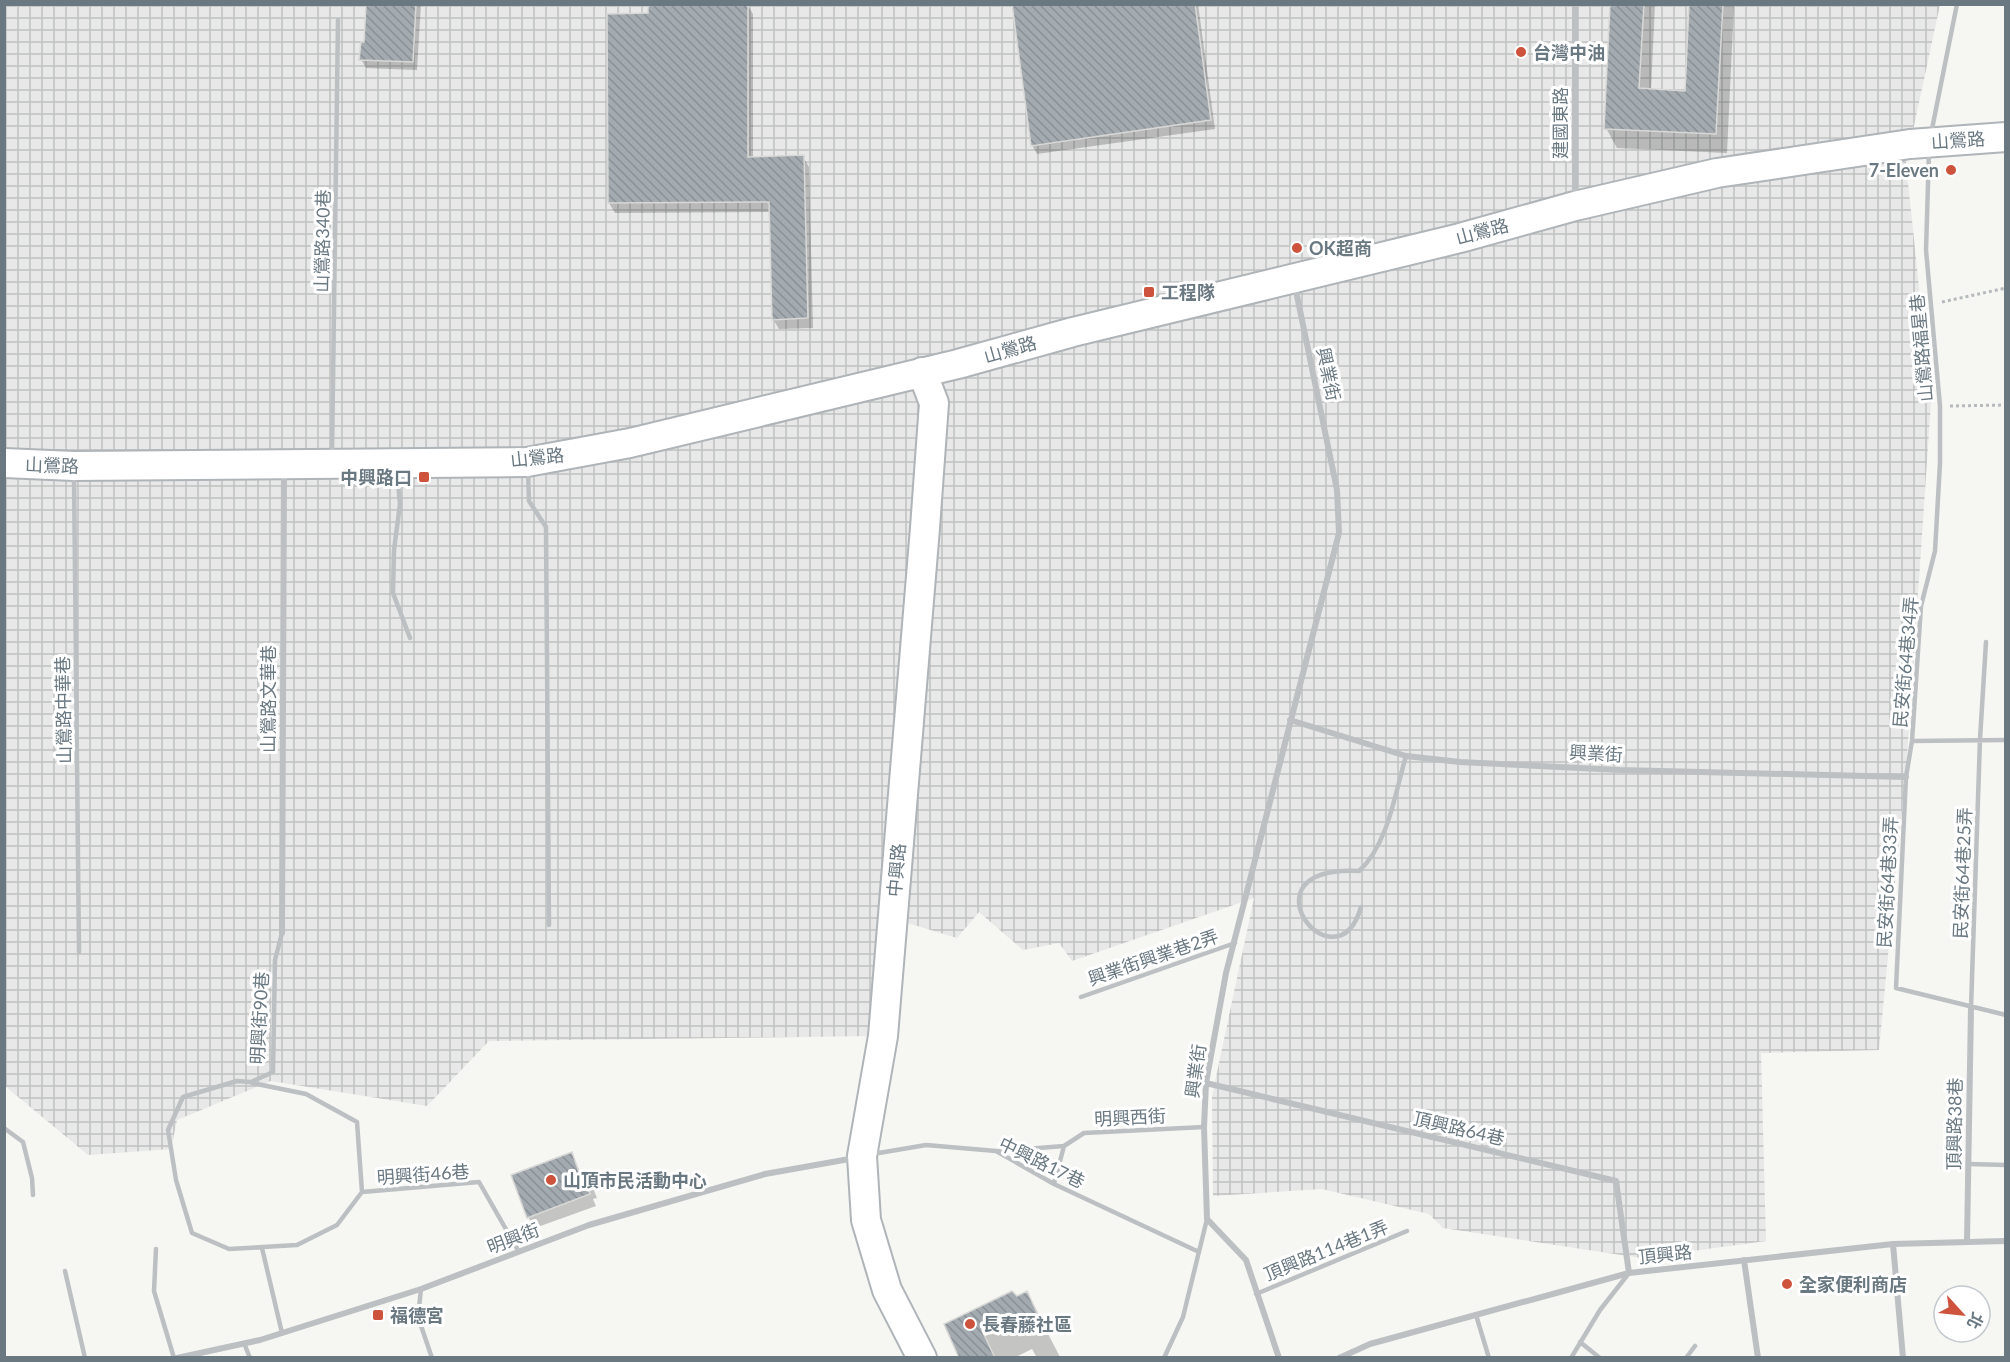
<svg xmlns="http://www.w3.org/2000/svg" width="2010" height="1362" font-family="Lato,'Noto Sans TC',sans-serif">
  <defs>
    <pattern id="industrial-grid" width="8" height="8" patternUnits="userSpaceOnUse" patternTransform="scale(1.5)"><rect width="8" height="8" fill="#e7e8e7"/><path d="M0 4h8M4 0v8" fill="none" stroke="#bfc1c1"/></pattern>
    <pattern id="building-back-hatch" width="6" height="6" patternUnits="userSpaceOnUse" patternTransform="scale(1.5)"><rect width="6" height="6" fill="#a4abb0"/><path d="M-1 5l2 2M0 0l6 6M5-1l2 2" fill="none" stroke="#8a9095"/></pattern>
  </defs>
  <rect width="100%" height="100%" fill="#f6f6f3"/>
  <path fill="url(#industrial-grid)" d="M4 5H1940L1906 163 1931 402 1907 757 1879 1050 1761 1053 1766 1241 1641 1258 1443 1228 1429 1214 1322 1189 1213 1196 1212 1096 1254 898 1072 961 1059 943 1023 950 979 912 957 938 878 914 875 1036 489 1041 427 1106 271 1081 177 1120 171 1149 88 1155 5 1086Z"/>
  <path fill="#0003" d="M368 4H421L417 70 366 68 361 59 365 44Z
    M747 4 753 14V158L803 157 809 167 813 328 779 329 773 319 770 212 615 213 609 203 650 15Z
    M1013 4H1198L1215 129 1037 154 1032 145Z
    M1612 4H1655L1651 90 1687 92 1691 4H1734L1727 153 1617 148 1606 128Z
    M571 1154 581 1173 585 1172 591 1183 597 1198 593 1199 596 1206 535 1228 528 1217Z
    M1027 1293 1060 1357 1037 1358 1032 1349 1014 1358H961L946 1325Z"/>
  <path fill="url(#building-back-hatch)" stroke="#d8d8d6" stroke-width="1.5" d="M366 4H416L413 62 359 60 361 42H364Z
    M648 4H748V157L804 155 808 318 772 320 769 202 608 203 607 14 648 13Z
    M1012 4H1195L1211 120 1031 146Z
    M1610 4H1644L1639 88 1685 91 1689 4H1723L1716 134 1604 129Z
    M572 1152 579 1172 585 1170 591 1186 588 1187 590 1194 527 1218 511 1175Z
    M1012 1291 1017 1296 1027 1291 1042 1323 1021 1333 1013 1316 982 1330 995 1358H959L944 1324Z"/>
  <g fill="none" stroke-linecap="round" stroke-linejoin="round">
    <defs>
      <path id="secondary" d="M4 463 74 466 527 462 630 443 958 364 1073 332 1460 238 1575 206 1717 173 1910 144 2006 137
        M922 1358 887 1290 866 1220 862 1156 883 1036 925 528 934 403 922 372"/>
    </defs>
    <use href="#secondary" stroke="#aeb4b8" stroke-width="32"/>
    <path stroke="#b6babc" stroke-width="3" stroke-dasharray="3 3" stroke-linecap="butt" d="M1942 302 2006 288
      M1950 406 2006 405"/>
    <path stroke="#bcc0c3" stroke-width="4.5" d="M1931 134 1957 4
      M1929 151 1926 250 1940 406V463L1935 551 1921 606 1912 741 1906 777 1896 988 2006 1015
      M332 454 338 20
      M528 470 529 501 546 527 549 925
      M397 473 400 504 394 550 393 593 410 638
      M74 475 79 952
      M1912 741 2006 740
      M1361 907C1336 993 1236 865 1359 871 1388 845 1395 793 1406 756
      M282 933 275 960 273 1072 251 1082 237 1081 183 1097 168 1130 176 1180 192 1233 229 1249 297 1245 337 1225 362 1192
      M1081 997 1235 943
      M1971 1008 1980 739 1986 642
      M252 1083 306 1094 357 1122 362 1192
      M4 1128 23 1142 32 1178 33 1195
      M998 1151 1064 1146
      M873 1154 926 1145 996 1151 1054 1184 1199 1252
      M1968 1164 2006 1165
      M1054 1184 1064 1146 1084 1133 1204 1127
      M362 1192 479 1182 519 1252
      M262 1248 282 1333
      M156 1249 154 1291 174 1358
      M65 1271 85 1358
      M421 1289 418 1317 432 1358
      M1256 1294 1407 1231
      M1476 1315 1489 1358
      M1580 1342 1600 1358
      M244 1343 250 1358
      M1164 1358 1183 1317 1207 1219
      M1571 1358 1600 1310 1629 1273
      M1686 1358 1695 1346"/>
    <path stroke="#bcc0c3" stroke-width="6" d="M1575 199V4
      M1290 720 1406 756 1460 762 1620 770 1906 777
      M282 933 284 471
      M1206 1083 1616 1181 1629 1273
      M1967 1241 1971 1008
      M1893 1244 1903 1358
      M1744 1260 1758 1358
      M177 1358 260 1340 421 1289 589 1225 765 1174 855 1158
      M1279 1358 1246 1260 1207 1219 1204 1127 1206 1083 1226 973 1339 533 1337 490 1295 286
      M1339 1358 1370 1344 1629 1273 1893 1244 2006 1241"/>
    <use href="#secondary" stroke="#fff" stroke-width="28"/>
  </g>
  <g fill="#cd533c" stroke="#fff" stroke-width="2">
    <circle cx="1521" cy="52" r="6"/>
    <circle cx="1951" cy="170" r="6"/>
    <circle cx="1297" cy="248" r="6"/>
    <rect x="1143" y="286" width="12" height="12" rx="3"/>
    <rect x="418" y="471" width="12" height="12" rx="3"/>
    <circle cx="551" cy="1180" r="6"/>
    <circle cx="1787" cy="1284" r="6"/>
    <rect x="372" y="1309" width="12" height="12" rx="3"/>
    <circle cx="970" cy="1324" r="6"/>
  </g>
  <g text-anchor="middle" dominant-baseline="central" stroke-width="6" stroke-linejoin="round" paint-order="stroke">
    <g font-size="18" font-weight="bold" fill="#697881" stroke="#fff" text-anchor="start">
      <text x="1533" y="52">台灣中油</text>
      <text x="1939" y="170" text-anchor="end">7-Eleven</text>
      <text x="1309" y="248">OK超商</text>
      <text x="1161" y="292">工程隊</text>
      <text x="412" y="477" text-anchor="end">中興路口</text>
      <text x="563" y="1180">山頂市民活動中心</text>
      <text x="1799" y="1284">全家便利商店</text>
      <text x="390" y="1315">福德宮</text>
      <text x="982" y="1324">長春藤社區</text>
    </g>
    <g font-size="18" fill="#697881" stroke="#fff">
      <text transform="translate(1560 123) rotate(-90)">建國東路</text>
      <text transform="translate(1958 140) rotate(-4)">山鶯路</text>
      <text transform="translate(1482 231) rotate(-15)">山鶯路</text>
      <text transform="translate(322 241) rotate(-89)">山鶯路340巷</text>
      <text transform="translate(1921 348) rotate(-95)">山鶯路福星巷</text>
      <text transform="translate(1010 349) rotate(-16)">山鶯路</text>
      <text transform="translate(1329 374) rotate(78)">興業街</text>
      <text transform="translate(537 457) rotate(-6)">山鶯路</text>
      <text transform="translate(52 465) rotate(2)">山鶯路</text>
      <text transform="translate(1905 662) rotate(-85)">民安街64巷34弄</text>
      <text transform="translate(268 699) rotate(-90)">山鶯路文華巷</text>
      <text transform="translate(63 710) rotate(-91)">山鶯路中華巷</text>
      <text transform="translate(1596 753) rotate(3)">興業街</text>
      <text transform="translate(896 870) rotate(-85)">中興路</text>
      <text transform="translate(1962 873) rotate(-88)">民安街64巷25弄</text>
      <text transform="translate(1887 882) rotate(-87)">民安街64巷33弄</text>
      <text transform="translate(1153 957) rotate(-19)">興業街興業巷2弄</text>
      <text transform="translate(259 1018) rotate(-87)">明興街90巷</text>
      <text transform="translate(1195 1071) rotate(-82)">興業街</text>
      <text transform="translate(1130 1117) rotate(-3)">明興西街</text>
      <text transform="translate(1954 1124) rotate(-89)">頂興路38巷</text>
      <text transform="translate(1459 1128) rotate(13)">頂興路64巷</text>
      <text transform="translate(1042 1162) rotate(26)">中興路17巷</text>
      <text transform="translate(423 1174) rotate(-4)">明興街46巷</text>
      <text transform="translate(513 1238) rotate(-21)">明興街</text>
      <text transform="translate(1326 1250) rotate(-22)">頂興路114巷1弄</text>
      <text transform="translate(1665 1254) rotate(-6)">頂興路</text>
    </g>
  </g>
  <rect width="2010" height="1362" fill="none" stroke="#697881" stroke-width="12"/>
  <g transform="translate(1962 1314) rotate(117)"><circle r="28" fill="#ffffff" stroke="#c3c9cd" stroke-width="1.5"/>
  <path d="M0-4.5L10 22L0 15L-10 22Z" fill="#cd533c"/>
  <text y="-9" font-size="16" font-weight="bold" text-anchor="middle" fill="#697881">北</text>
  </g>
</svg>
